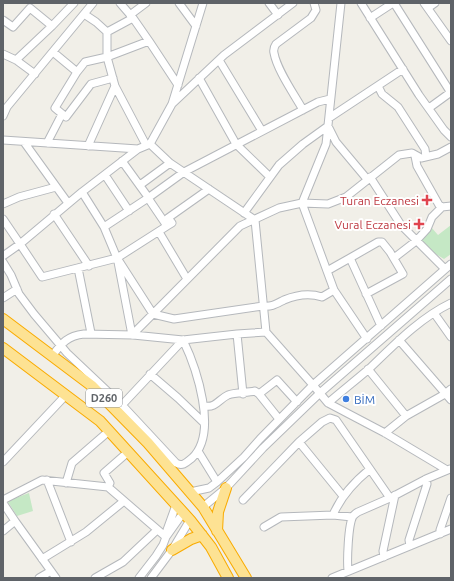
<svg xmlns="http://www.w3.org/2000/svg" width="454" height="581" font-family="Ubuntu,sans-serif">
  <rect width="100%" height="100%" fill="#f1efe8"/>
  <path fill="#c5e8c5" d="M451 225V254L444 259 434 253 420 240 431 227 438 235Z
    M29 493 33 511 17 516 8 502 10 500Z"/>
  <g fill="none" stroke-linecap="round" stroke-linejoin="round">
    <defs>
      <path id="minor" d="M120 3 133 18
        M179 3 196 26
        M269 3 278 15
        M341 3 326 144 302 203 334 290 367 339
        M361 3 419 95 444 130 451 137
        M394 3 451 93
        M424 3 451 41
        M428 8 435 3
        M84 14 96 22 107 32
        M130 15 146 3
        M370 18 393 3
        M3 20 13 27 30 8 52 26 16 60
        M52 26 74 3
        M149 41 133 18 107 32V57L149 41 178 85
        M53 52 77 72 85 62 107 57 115 86 88 146
        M3 54 16 60 35 74
        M219 60 262 131
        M77 72 55 108 66 117 91 84 113 78
        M199 78 236 144 270 177
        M115 86 146 145
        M378 86 382 94 398 107 425 149 426 157
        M172 104 203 3
        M429 108 451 92
        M303 110C294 94 277 70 274 53 273 49 274 47 276 44L311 18 316 10 314 3
        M3 116 7 107 93 3
        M329 118 403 69
        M3 140 138 149 150 144 170 163 255 220 266 332 313 385 328 403
        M24 142 68 203
        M47 143 62 114
        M150 144 172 104 224 55 293 3
        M415 156 417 166 439 205 442 207 451 206
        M122 161 148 197
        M105 175 129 211
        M370 177 401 225 445 269
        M140 185 170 163
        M82 192 138 149
        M3 204 19 197 56 187
        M244 213 279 165 303 144 328 126 336 142 367 179
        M54 214 89 266
        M3 219 20 244 82 192 104 227 117 258 153 314 174 319 263 306C272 307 276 304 284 300 296 295 310 293 322 297L334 290
        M167 226 172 223 168 218 209 189
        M104 227 148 198
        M159 232 187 279
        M3 256 20 244 42 277 117 258 167 226 148 198 184 172 318 102 330 99
        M350 258 378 242H382L390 252 403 274 366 294
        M394 258 416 241 427 229 432 217 442 207
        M3 262 11 275 19 294 34 314 67 353 122 405 176 463C183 467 187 462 192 458 219 433 196 367 183 340
        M118 262 132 335
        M78 268 91 333
        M327 271 350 258 381 326
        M3 298 17 289
        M434 313 451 337
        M237 334 266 332
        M132 335 240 226 279 208 302 203 328 204 346 197 399 155 412 153 421 158 438 154 451 147
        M399 340 451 400
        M52 356C62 343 67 336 84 334L133 335 183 340 237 334 243 394
        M368 369 406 416
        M150 374 178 398 204 423
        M259 394 277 380 297 402
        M122 405 183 340
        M205 406C216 408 219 399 228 395 236 392 246 393 255 391L259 394 279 419
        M385 433 406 416 445 394 451 389
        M299 442 343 496
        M198 451 217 482
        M3 462 66 395
        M447 470 385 433 328 403C342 391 356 380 370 368 395 344 420 318 451 303
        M47 480 71 542
        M66 483 72 463 109 431
        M108 487 110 483 104 473 128 452
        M190 492 209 488 217 482 244 457 260 439 313 385 451 264
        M3 500 42 480 108 487 166 537 183 513
        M243 500 299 442 322 422 330 418 336 420 390 498
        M3 503 15 521 3 531
        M203 507 226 488 263 448 320 393 451 279
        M333 515C341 496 354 482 370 469
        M15 521 56 578
        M264 527 281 517 333 515 352 517
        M440 534V530L451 498
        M410 546 409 540 427 484 426 479
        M384 557 383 551 395 495
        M42 559 86 532 124 501
        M348 571C347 561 348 525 353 516 354 515 356 513 358 512L390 498 426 479 450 469
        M39 578 51 571
        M95 578 123 562 157 530
        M139 578 156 556 163 545 166 537 167 530 176 505
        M151 578 172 550 190 520
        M332 578 451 529"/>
      <path id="highway" d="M3 319 92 386 148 443 203 507 246 578
        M3 348 100 421 190 520 211 547 228 578
        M217 531 218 512 226 488
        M172 550 191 539 202 535"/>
    </defs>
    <use href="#minor" stroke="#b5b8bc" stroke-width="9"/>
    <use href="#highway" stroke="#f9ab00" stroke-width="12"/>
    <use href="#minor" stroke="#fff" stroke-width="7"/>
    <use href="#highway" stroke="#fde293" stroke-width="10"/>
  </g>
  <g fill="#e0444e" stroke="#fff" stroke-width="1.5">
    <path d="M425 194h4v4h4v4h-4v4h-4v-4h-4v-4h4z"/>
    <path d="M417 218h4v4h4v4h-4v4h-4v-4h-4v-4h4z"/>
  </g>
  <circle fill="#3f7fe0" stroke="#fff" stroke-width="1.5" cx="346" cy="399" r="4"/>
  <g text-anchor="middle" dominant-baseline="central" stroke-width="4" stroke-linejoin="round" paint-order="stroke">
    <rect fill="#fff" stroke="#8f9295" stroke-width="1" x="86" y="389" width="36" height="18" rx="3"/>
    <g font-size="11" font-weight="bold" fill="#5f6368">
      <text x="104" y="398">D260</text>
    </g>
    <g font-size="12" fill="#be3a42" stroke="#fff" text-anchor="end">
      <text x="419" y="200">Turan Eczanesi</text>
      <text x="411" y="224">Vural Eczanesi</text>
    </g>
    <g font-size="12" fill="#366cbe" stroke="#fff" text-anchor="start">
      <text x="354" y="399">BİM</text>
    </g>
  </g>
  <rect width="454" height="581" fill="none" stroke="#5f6368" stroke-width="8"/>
</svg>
